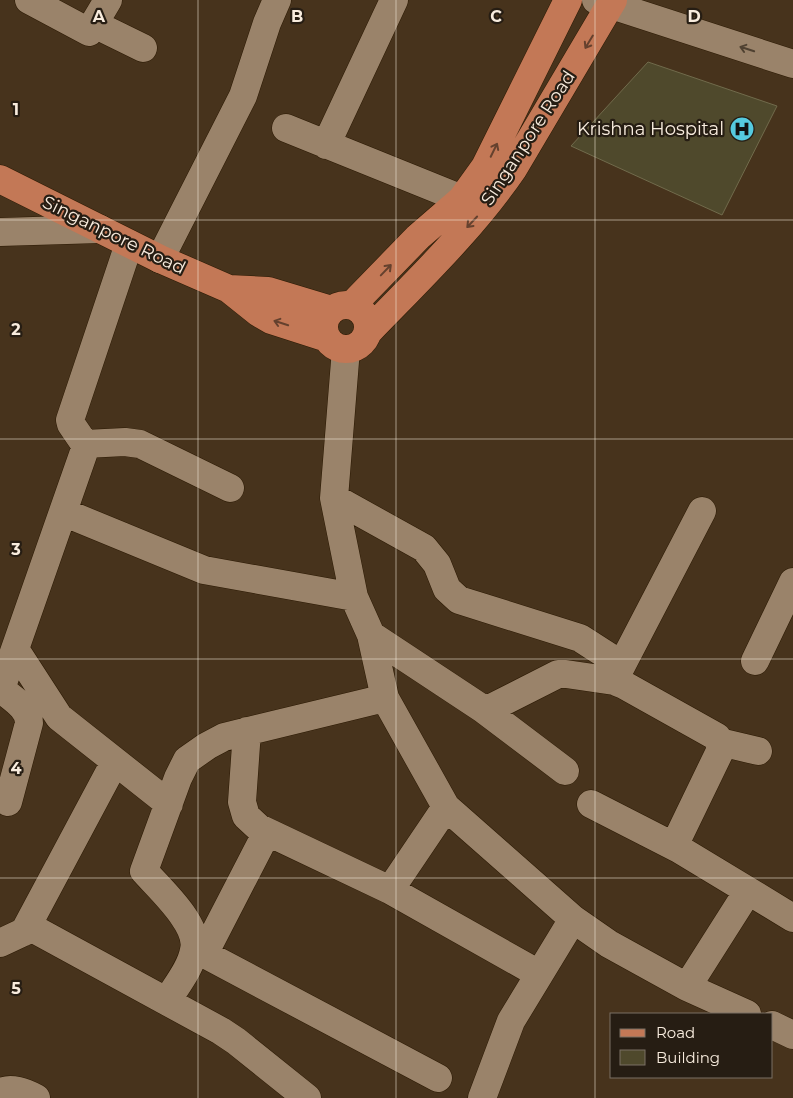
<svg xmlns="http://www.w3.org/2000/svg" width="793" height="1098" font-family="Montserrat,sans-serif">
  <rect width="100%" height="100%" fill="#47331c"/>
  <path fill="#4f492c" stroke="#716b4c" d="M648 62 777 106 722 215 571 146Z"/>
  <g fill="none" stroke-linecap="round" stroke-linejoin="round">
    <defs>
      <path id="minor" d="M29 0 89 32 108 0
        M596 0 793 64
        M94 24 143 48
        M286 128 462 199
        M326 145 394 0
        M0 232 100 229
        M160 259 243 96 267 23 277 0
        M346 349 334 498 354 597 371 635 385 698 446 807 573 919 609 944 687 987 747 1014
        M85 444 125 442 140 444 230 488
        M334 498 424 548 437 564 447 589 459 600 580 638 622 665
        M63 512 204 570 354 597
        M371 635 483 709 493 707 558 674H566L614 681 624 685 717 737 720 742V751L675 844 679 849 793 918
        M15 649 59 717 169 804
        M755 661 793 582
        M614 680 702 511
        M0 688C11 698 29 707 29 723L8 802
        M1 689 86 446 71 424 70 420 129 244
        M483 709 565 771
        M247 731 242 802 246 816 259 828 390 890 539 974
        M720 742 758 751
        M591 804 679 849
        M390 890 446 807
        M24 932 110 771
        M0 943 32 928 221 1031 236 1041 307 1098
        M195 949 438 1078
        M204 954 267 832
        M687 987 748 891
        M167 1001C176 986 191 968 194 950 200 925 160 889 144 871L178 778 187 760 207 746 224 737 385 698
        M772 1025 793 1035
        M0 1093C10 1086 26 1093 36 1098
        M482 1098 511 1021 573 919"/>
      <path id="major" d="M0 179 160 259 229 289 259 313 271 320 327 338
        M229 289 268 291 331 310
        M324 327a22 22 0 1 1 44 0a22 22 0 1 1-44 0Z
        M352 305 418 237 462 199 485 167 568 0
        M368 332C418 280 472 229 513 169L613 0"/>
    </defs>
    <use href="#minor" stroke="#2c1a04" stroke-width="29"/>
    <use href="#major" stroke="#2c1a04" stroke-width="29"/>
    <use href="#minor" stroke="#9a836a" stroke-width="28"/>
    <use href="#major" stroke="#c37856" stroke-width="28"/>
  </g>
  <defs><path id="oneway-shaft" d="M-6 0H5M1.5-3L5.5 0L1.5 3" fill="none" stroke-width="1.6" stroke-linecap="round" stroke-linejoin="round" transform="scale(1.25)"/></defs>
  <g stroke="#65412e">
    <use href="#oneway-shaft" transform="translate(589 42) rotate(121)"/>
    <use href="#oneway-shaft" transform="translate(494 150) rotate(-64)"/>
    <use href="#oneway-shaft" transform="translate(472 222) rotate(133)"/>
    <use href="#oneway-shaft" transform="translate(386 270) rotate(-46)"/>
    <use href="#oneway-shaft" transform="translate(281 323) rotate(-162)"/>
  </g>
  <use stroke="#4f4131" href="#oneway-shaft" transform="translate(747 49) rotate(-162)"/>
  <path fill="none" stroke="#f8ecde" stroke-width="1" stroke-opacity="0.55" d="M198 0V1098M396 0V1098M595 0V1098M0 220H793M0 439H793M0 659H793M0 878H793"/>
  <defs>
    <symbol id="hospital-disc" viewBox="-11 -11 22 22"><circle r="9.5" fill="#55cadf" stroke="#261d13"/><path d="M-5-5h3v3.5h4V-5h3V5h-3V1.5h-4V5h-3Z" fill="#111"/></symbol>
  </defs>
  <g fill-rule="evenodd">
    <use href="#hospital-disc" x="728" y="115" width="28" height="28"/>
  </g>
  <g text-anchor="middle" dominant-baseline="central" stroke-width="4.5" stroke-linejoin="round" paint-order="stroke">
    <g font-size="18" fill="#f8ecde" stroke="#261d13" text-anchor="end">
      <text x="724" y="129">Krishna Hospital</text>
    </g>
    <g font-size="18" fill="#f8ecde" stroke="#261d13">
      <text transform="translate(528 138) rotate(-57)">Singanpore Road</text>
      <text transform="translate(114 235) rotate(26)">Singanpore Road</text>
    </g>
  </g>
  <g font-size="16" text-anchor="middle" font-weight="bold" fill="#f8ecde" stroke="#261d13" stroke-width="4.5" stroke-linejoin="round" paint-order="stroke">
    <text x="99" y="22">A</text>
    <text x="297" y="22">B</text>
    <text x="496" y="22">C</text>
    <text x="694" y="22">D</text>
    <text x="16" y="115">1</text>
    <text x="16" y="335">2</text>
    <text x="16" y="555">3</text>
    <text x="16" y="774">4</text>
    <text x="16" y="994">5</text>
  </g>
  <rect x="610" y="1013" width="162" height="65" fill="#261d13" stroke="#7a7064"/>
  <rect x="620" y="1029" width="25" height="8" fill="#c37856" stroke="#7a7064"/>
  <text x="656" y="1038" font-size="15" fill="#f8ecde">Road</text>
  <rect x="620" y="1050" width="25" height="15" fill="#4f492c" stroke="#7a7064"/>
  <text x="656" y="1063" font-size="15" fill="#f8ecde">Building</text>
</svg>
